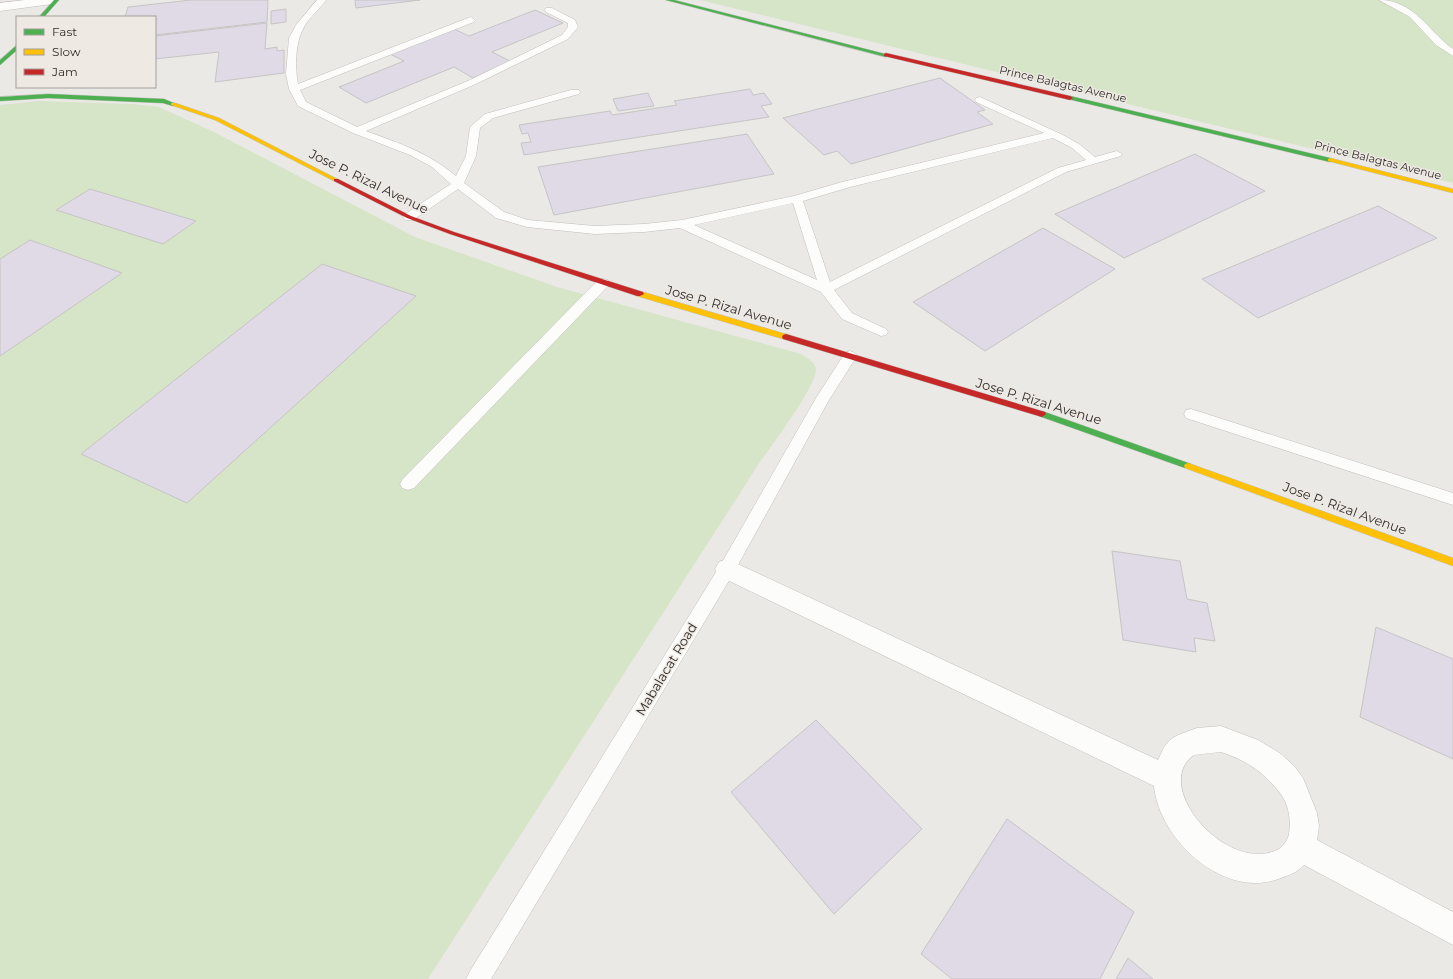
<svg xmlns="http://www.w3.org/2000/svg" width="1453" height="979" font-family="Montserrat,sans-serif">
  <rect width="100%" height="100%" fill="#ebe9e6"/>
  <path fill="#d6e4c7" d="M700 0H1453V183Z
    M39 101 132 104 159 107 214 132 415 237 557 287 801 354C807 358 814 361 816 369 818 384 769 449 758 465L428 979H0V105Z"/>
  <path fill="#dfdae5" stroke="#c6c4c4" d="M191 0H268L267 22 155 35V17H125L128 7Z
    M355 0H420L356 8Z
    M286 9V22L271 24V11Z
    M535 10 563 23 492 52 512 62 473 78 454 67 366 103 339 87 404 61 390 54 454 29 469 36Z
    M267 23 265 49 277 47V51L284 50V73L215 82 219 52 155 59V36Z
    M940 78 985 110 977 112 993 124 851 164 837 151 824 155 783 118Z
    M750 89 753 95 764 93 772 104 761 106 769 117 524 155 521 143 531 142 528 133 522 134 519 125 610 111 612 115 677 105 674 101Z
    M648 93 654 106 618 111 613 99Z
    M747 134 774 174 554 215 538 167Z
    M1195 154 1265 191 1124 258 1055 214Z
    M90 189 196 221 163 244 56 210Z
    M1378 206 1437 238 1258 318 1202 279Z
    M1043 228 1115 269 985 351 913 302Z
    M30 240 122 273 0 356V259Z
    M322 264 416 296 187 503 81 454Z
    M1112 551 1180 561 1187 599 1207 603 1215 641 1194 638 1196 652 1123 640Z
    M1376 627 1453 659V759L1360 717Z
    M816 720 922 829 834 914 731 792Z
    M1007 819 1134 912 1100 979H952L921 954Z
    M1128 958 1153 979H1116Z"/>
  <g fill="none" stroke-linecap="round" stroke-linejoin="round">
    <defs>
      <path id="lane" d="M317 0H326C319 10 308 18 303 29 295 44 295 68 298 84L468 18 471 17 475 20 474 22 300 90 306 102 357 127 470 80 562 35 568 27V23L546 12 545 10 546 8H552L575 20 578 27 568 39 476 84 366 131C401 144 427 152 456 176L466 156 470 127 485 114 571 90H579L580 92 579 94 493 118 480 128 476 156 464 183 504 212 528 220 595 226 644 224 682 220 794 196 842 182 1044 133 976 102 975 100 976 98 980 97 1063 135 1079 144 1095 157 1117 151 1122 154 1121 156 1066 172 834 290 852 313 886 329 888 332 886 335 881 336 842 319 821 292 680 228 644 232 595 234 527 227 496 218 458 189 413 220H405L403 217 405 214 451 184 432 167 410 155 353 133 298 106 289 89 286 74 289 38 296 25ZM1053 138 1072 148 1086 160 1058 168 830 282 803 201 850 187ZM793 203 817 280 694 225Z
        M1379 0C1414 0 1428 31 1453 49V56L1436 45 1410 17Z
        M603 279 608 280 609 283 608 286 414 488 408 490 402 488 400 484 402 480 598 280Z
        M850 351 855 353 857 356 829 400 733 574 491 979H466L470 971 721 564 816 398 845 353Z
        M1191 409 1453 493V505L1186 418 1184 414 1186 410Z"/>
      <path id="street" d="M25 0H58L56 3 52 4 0 11V3Z
        M727 559 1158 760 1164 747 1171 739 1178 735 1197 728 1221 726 1258 740 1281 754 1295 767 1303 778 1317 813 1319 826 1317 840 1453 912V945L1304 865C1298 872 1289 875 1281 878 1225 901 1159 840 1154 786L719 576 715 569 719 562ZM1221 752C1246 760 1267 774 1282 796 1289 806 1291 821 1289 834 1288 840 1283 847 1277 850 1226 874 1150 785 1194 755Z"/>
      <path id="fast" d="M54 0H59L44 17H39Z
        M666 0H674L889 55 886 57Z
        M17 45V50L0 65V60Z
        M48 94 164 99 176 104 173 106 163 103 48 98 0 101V97Z
        M1070 96 1330 158 1333 160 1330 162 1068 99 1067 98Z
        M1042 411 1191 464 1192 466 1191 468H1185L1039 416 1038 414Z"/>
      <path id="slow" d="M171 103H175L219 118 339 180 334 181 215 120 171 105Z
        M1330 158 1453 189V193L1328 161V159Z
        M637 292H643L789 335 790 337 789 339H783L637 296Z
        M1188 463 1453 558V566L1185 468 1184 466 1185 464Z"/>
      <path id="jam" d="M886 53 1070 96 1073 98 1070 100 884 56V54Z
        M334 179H338L411 216 454 232 643 292 644 294 640 296H637L450 234 407 218 334 181Z
        M786 334 1045 412 1046 414 1042 417 783 339 782 337 783 335Z"/>
    </defs>
    <use href="#lane" stroke="#c1bfbc" stroke-width="1"/>
    <use href="#street" stroke="#c1bfbc" stroke-width="1"/>
    <use href="#fast" stroke="#c1bfbc" stroke-width="1"/>
    <use href="#slow" stroke="#c1bfbc" stroke-width="1"/>
    <use href="#jam" stroke="#c1bfbc" stroke-width="1"/>
    <use href="#lane" fill="#fcfcfb" fill-rule="evenodd"/>
    <use href="#street" fill="#fcfcfb" fill-rule="evenodd"/>
    <use href="#fast" fill="#4caf50" fill-rule="evenodd"/>
    <use href="#slow" fill="#ffc107" fill-rule="evenodd"/>
    <use href="#jam" fill="#c62828" fill-rule="evenodd"/>
  </g>
  <g text-anchor="middle" dominant-baseline="central" stroke-width="3" stroke-linejoin="round" paint-order="stroke">
    <g font-size="11" fill="#302d2b" stroke="#eee9e3">
      <text transform="translate(1063 84) rotate(13)">Prince Balagtas Avenue</text>
      <text transform="translate(1378 160) rotate(14)">Prince Balagtas Avenue</text>
    </g>
    <g font-size="13" fill="#302d2b" stroke="#eee9e3">
      <text transform="translate(369 181) rotate(26)">Jose P. Rizal Avenue</text>
      <text transform="translate(729 307) rotate(16)">Jose P. Rizal Avenue</text>
      <text transform="translate(1039 401) rotate(17)">Jose P. Rizal Avenue</text>
      <text transform="translate(1345 508) rotate(20)">Jose P. Rizal Avenue</text>
      <text transform="translate(666 669) rotate(-59)">Mabalacat Road</text>
    </g>
  </g>
  <rect x="16" y="16" width="140" height="72" fill="#eee9e3" stroke="#a29e99"/>
  <rect x="24" y="29" width="20" height="6" fill="#4caf50" stroke="#a29e99"/>
  <text x="52" y="36" font-size="12" fill="#302d2b">Fast</text>
  <rect x="24" y="49" width="20" height="6" fill="#ffc107" stroke="#a29e99"/>
  <text x="52" y="56" font-size="12" fill="#302d2b">Slow</text>
  <rect x="24" y="69" width="20" height="6" fill="#c62828" stroke="#a29e99"/>
  <text x="52" y="76" font-size="12" fill="#302d2b">Jam</text>
</svg>
